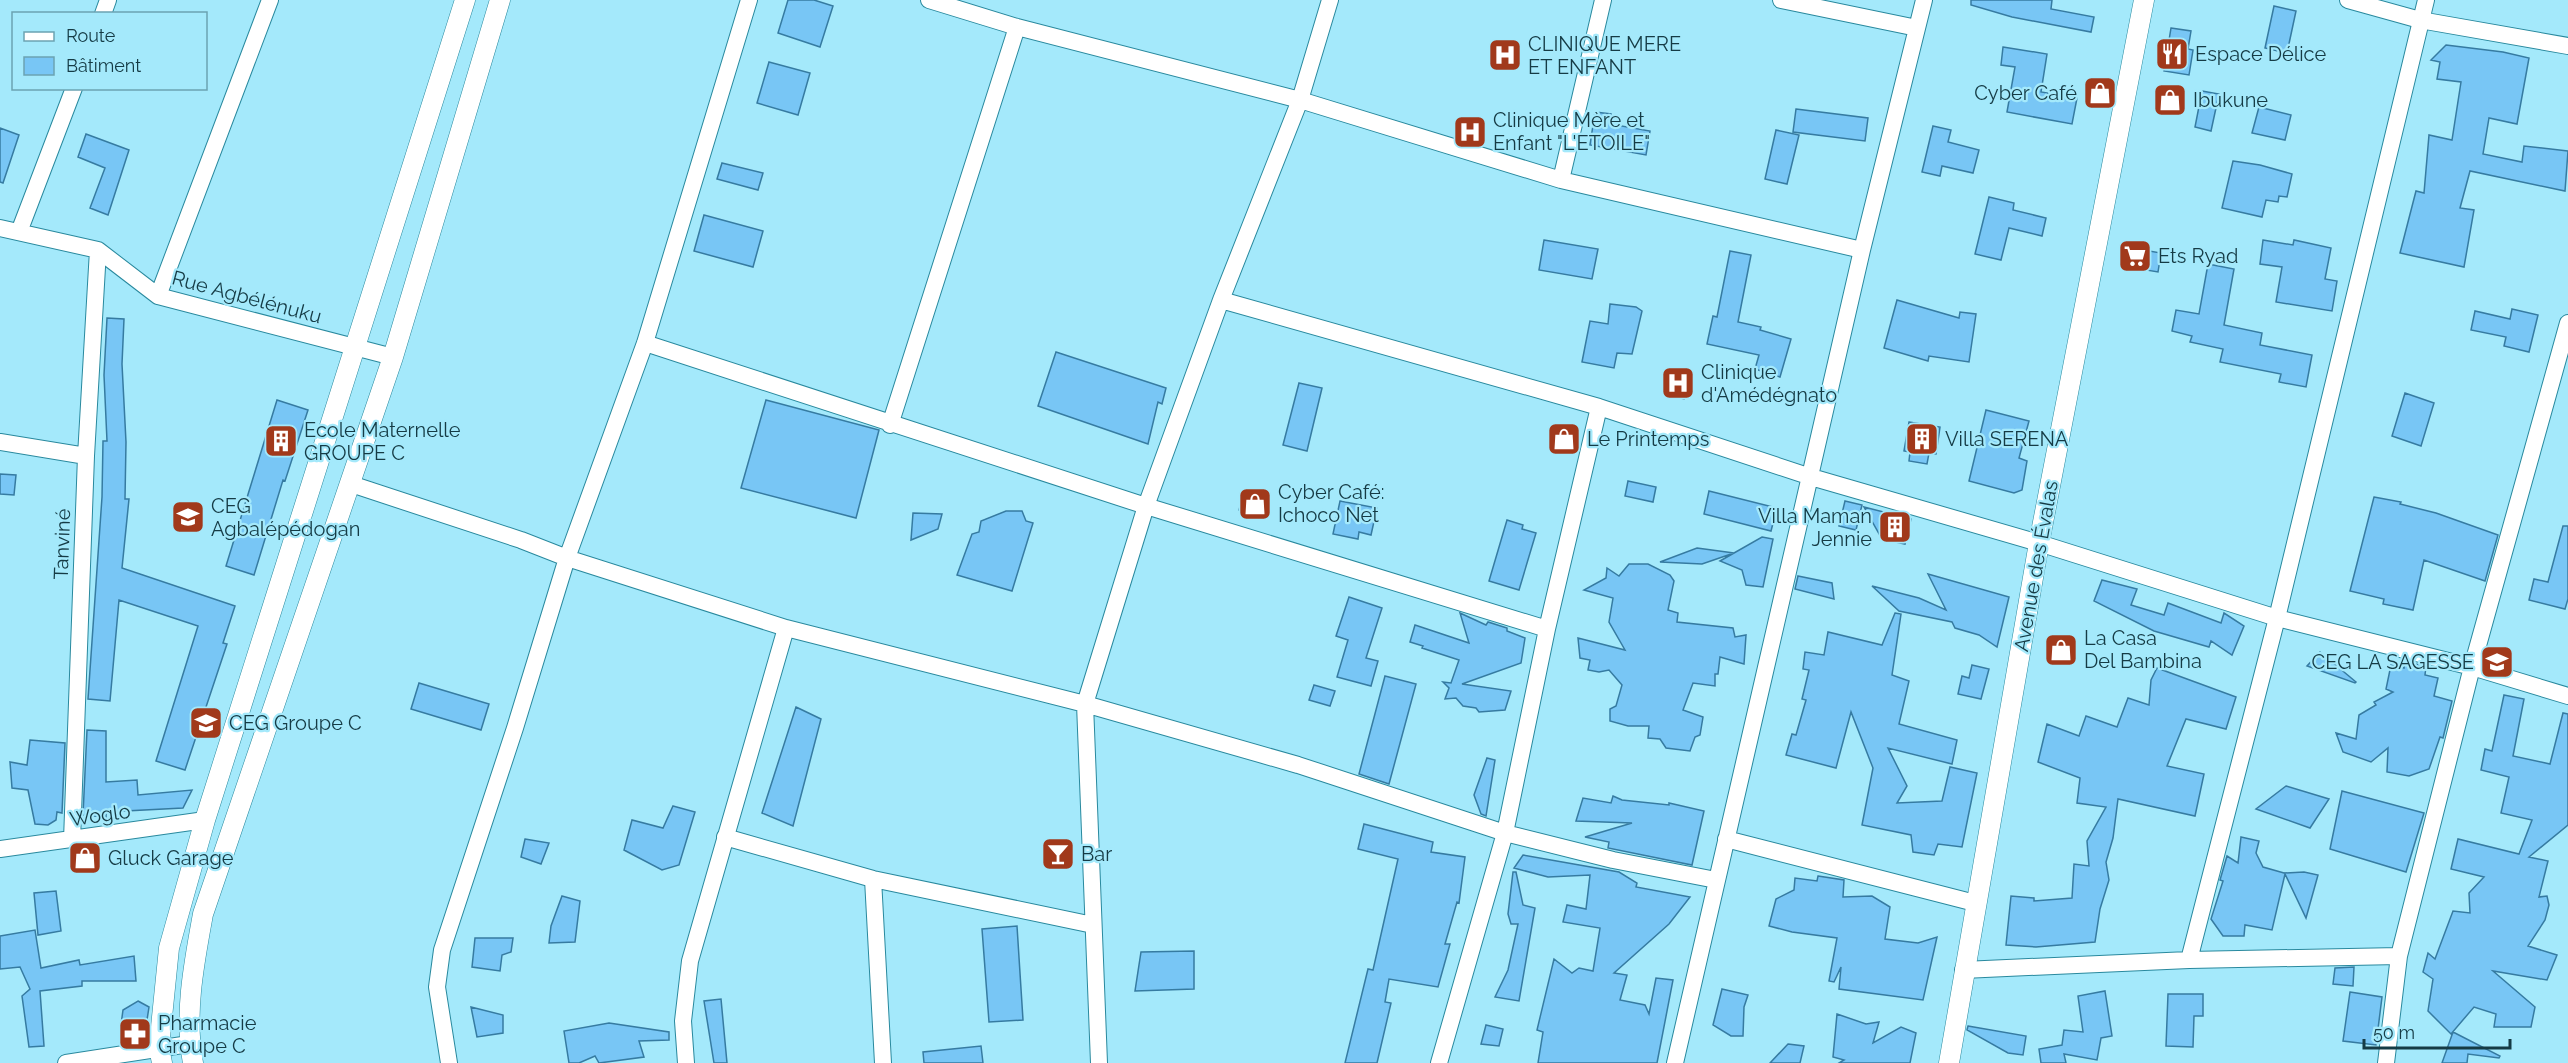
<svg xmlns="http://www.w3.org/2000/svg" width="2568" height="1063" font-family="Raleway,sans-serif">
  <rect width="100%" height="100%" fill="#a4e9fb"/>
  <path fill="#78c6f5" stroke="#367ba1" stroke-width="1.5" d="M788 0H814L833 6 820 47 778 33Z
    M1971 0H2052L2051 9 2094 17 2091 32 2012 17 1971 5Z
    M2274 6 2296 11 2287 53 2265 48Z
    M2171 28 2191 31 2188 49 2193 50 2189 75 2164 71Z
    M2446 45 2503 52 2529 58 2517 124 2489 118 2483 154 2522 162 2524 146 2568 151 2565 191 2470 171 2460 208 2474 210 2464 267 2400 253 2416 191 2424 193 2429 135 2452 140 2461 82 2437 79 2440 62 2431 60Z
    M2003 47 2047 54 2041 92 2077 98 2072 124 2007 112 2015 67 2001 65Z
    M769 62 810 73 798 115 757 103Z
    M2202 91 2219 94 2211 131 2195 127Z
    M2259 107 2291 115 2285 140 2252 133Z
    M1796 109 1868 118 1865 141 1793 132Z
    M1595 112 1611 114 1610 124 1650 131 1646 155 1590 145Z
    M1933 126 1951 130 1948 142 1979 150 1973 173 1942 166 1940 176 1922 172Z
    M0 128 19 135 3 183 0 182Z
    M1776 130 1799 135 1787 184 1765 179Z
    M86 134 129 150 108 215 90 208 105 168 78 157Z
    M2233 161 2260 165 2292 174 2287 197 2279 196 2278 202 2266 200 2262 217 2222 208Z
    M722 163 763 173 758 190 717 179Z
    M1989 197 2014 203 2013 210 2046 218 2042 236 2009 228 2001 260 1975 254Z
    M704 215 763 231 753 267 694 251Z
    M1544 240 1598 249 1592 279 1539 270Z
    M2263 240 2293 245 2294 240 2331 248 2325 279 2337 281 2332 311 2276 302 2282 267 2260 264Z
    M2132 248 2161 253 2158 272 2128 267Z
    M1730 251 1751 255 1738 322 1761 327 1760 330 1791 339 1780 377 1755 369 1759 355 1707 344 1713 316 1717 317Z
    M2208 264 2234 269 2224 325 2262 333 2260 345 2312 355 2306 387 2279 382 2281 374 2220 362 2223 349 2190 342 2192 336 2172 331 2176 310 2199 314Z
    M1897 300 1959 318 1960 312 1976 314 1969 362 1929 356 1928 361 1884 348Z
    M1610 304 1636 307 1642 311 1632 354 1617 353 1614 368 1582 362 1590 321 1608 324Z
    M2512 309 2538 315 2529 352 2504 346 2506 337 2471 330 2475 311 2510 319Z
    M107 318 124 319 122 364 126 442 125 499H129L122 568 235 606 223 643 227 644 185 770 156 761 198 626 119 600 110 701 88 699 102 497 103 441H107L104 375Z
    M1056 352 1166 388 1162 404 1158 402 1148 444 1038 406Z
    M1669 370 1688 374 1684 399 1668 394Z
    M1299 383 1322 388 1307 451 1283 445Z
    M2405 393 2434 403 2421 446 2392 436Z
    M277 400 308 410 285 481 283 480 254 575 226 566Z
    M766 400 879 430 856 518 741 488Z
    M1986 410 2029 421 2019 458 2027 461 2022 490 2014 493 1969 481Z
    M1909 422 1940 427 1936 454 1929 453 1927 464 1909 461 1910 452 1904 451Z
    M0 474 16 475 14 495 0 494Z
    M1628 481 1656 487 1653 502 1625 496Z
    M1709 491 1777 508 1771 531 1704 514Z
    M1244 492 1270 501 1265 517 1239 510Z
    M2374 497 2401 502 2400 504 2436 513 2498 535 2485 581 2424 560 2413 610 2383 604 2384 599 2350 591Z
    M1340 501 1377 508 1371 535 1359 532 1358 539 1333 534Z
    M1845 501 1862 505 1856 530 1839 526Z
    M1864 507 1911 519 1905 544 1882 539Z
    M1006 511H1022L1026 521 1033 523 1012 591 957 575 972 534 979 532 981 521Z
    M913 513 942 514 938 529 911 540Z
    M1507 520 1523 525 1522 529 1536 533 1519 590 1489 581Z
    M2563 526H2568V599L2565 609 2529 600 2534 579 2548 582Z
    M1762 537 1773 539 1763 587 1746 585 1742 570 1720 561Z
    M1697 548 1734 553 1702 564 1660 562Z
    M1629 564H1648L1670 575 1674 581 1668 610 1678 613 1677 622 1733 628 1735 637 1746 635 1744 664 1720 657 1718 674H1715V686L1693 683 1683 710 1703 717 1700 735 1695 737 1690 751 1666 748 1660 739 1648 738 1649 726H1628L1610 721V709L1616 706 1622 685 1609 670 1599 672 1588 670 1590 660 1580 658 1578 638 1625 650 1609 622 1613 598 1584 590 1606 578 1607 568 1619 576Z
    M1928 574 2009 597 1997 647 1979 635 1955 628 1952 622 1899 611 1872 586 1919 598 1946 610Z
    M1798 576 1832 583 1834 599 1795 589Z
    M2102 580 2137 589 2131 605 2164 615 2168 603 2221 623 2224 613 2244 626 2232 655 2211 641 2209 647 2154 631 2094 601Z
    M1349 597 1382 608 1366 658 1378 661 1371 686 1337 677 1348 640 1336 636Z
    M1460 613 1486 625 1488 622 1507 628V631L1525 638 1521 663 1462 684 1511 691 1505 710 1479 712 1476 708 1463 706 1456 698 1445 699 1449 688 1443 682 1451 683 1459 660 1422 648 1423 646 1410 642 1415 625 1469 643Z
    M1895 613 1901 614 1892 675 1909 681 1899 724 1957 740 1952 764 1888 748 1907 786 1897 803 1942 801 1950 767 1977 773 1962 847 1938 844 1934 855 1913 852 1911 835 1862 825 1873 768 1851 712 1836 768 1786 755 1792 734 1796 735 1806 700 1802 699 1809 670 1803 669 1805 652 1824 655 1828 632 1882 645Z
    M2320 652 2356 682 2355 683 2307 666Z
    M2405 662 2426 666 2425 675 2438 678 2434 696 2452 701 2443 738 2440 737 2429 769 2409 776 2387 772 2388 748 2371 762 2343 752 2336 733 2356 739 2359 715 2376 705 2374 702 2393 692 2386 689 2391 665 2404 668Z
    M1972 665 1989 669 1981 699 1958 694 1962 676 1969 678Z
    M2157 668 2236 697 2226 729 2186 719 2167 766 2204 774 2195 816 2118 799 2113 838 2106 862 2109 880 2100 909 2095 942 2036 947 2006 945 2011 896 2034 898V901L2072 898 2074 864 2089 866 2087 841 2106 807 2077 803 2080 778 2038 762 2047 724 2079 736 2086 716 2117 727 2128 698 2149 705 2151 680Z
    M1385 676 1416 684 1389 784 1359 774Z
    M419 683 489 704 481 730 411 709Z
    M1314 685 1335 691 1330 706 1309 700Z
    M2504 695 2524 699 2513 756 2550 764 2563 713 2568 714V825L2529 857 2548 861 2539 897 2547 896 2549 905 2545 920 2528 946 2557 955 2547 980 2493 971 2535 1007 2531 1027H2494L2496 1014 2474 1007 2451 1034 2428 1011 2433 979 2423 972 2428 953 2435 959 2453 911 2470 913 2469 893 2484 877 2451 869 2458 839 2519 854 2532 820 2501 813 2509 777 2481 770 2485 749 2492 751Z
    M796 707 821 719 793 826 762 813Z
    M87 730 106 731V782L137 780 138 795 192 790 183 808 106 812V817L83 815Z
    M30 740 65 743 62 813 57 812 56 820 48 825 35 824 28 790 12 788 10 762 27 765Z
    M1487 758 1495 760 1486 816 1481 814 1474 795Z
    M2286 786 2329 799 2310 828 2256 809Z
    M2342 791 2424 813 2406 872 2330 849Z
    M1613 796 1622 800 1669 805V803L1704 811 1692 865 1608 848 1609 842 1585 837 1632 823 1576 821 1583 798 1611 803Z
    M673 806 695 812 679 865 662 870 624 850 632 820 663 828Z
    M1364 824 1433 842 1431 852 1465 857 1459 903 1457 902 1445 944H1450L1438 987 1389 979 1385 1002 1391 1003 1377 1063H1345L1368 969 1373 970 1398 859 1358 849Z
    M2241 837 2259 841 2256 853 2263 867 2284 873 2304 872 2318 875 2306 918 2285 874 2272 930 2245 925 2244 936H2223L2211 919 2223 881 2220 880 2227 856 2238 863Z
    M525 839 549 843 541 864 521 857Z
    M1523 855 1619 872 1637 883 1636 887 1690 897 1669 924 1614 973 1627 975 1620 1000 1645 1005 1649 1014 1656 978 1673 980 1657 1063H1538L1543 1032 1537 1030 1554 959 1572 973 1579 968 1593 971 1600 928 1563 922 1567 905 1586 909 1590 875 1548 877 1514 868Z
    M1513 872H1516L1523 905 1535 908 1519 1001 1495 997 1508 970 1518 924H1511L1508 914Z
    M1818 876 1844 880 1843 897 1872 896 1890 907 1885 939 1918 943 1937 937 1923 1000 1839 989 1841 967 1834 982 1829 981 1837 938 1792 932 1769 926 1776 899 1794 890 1795 878 1817 881Z
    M56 891 61 931 38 935 34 893Z
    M562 896 580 901 575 942 549 943 551 926Z
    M1017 926 1023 1020 989 1022 982 929Z
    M35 930 41 968 79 960 80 965 134 956 136 981H82V986L40 991 44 1046 29 1047 22 996 30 989 20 967 0 969V936Z
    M475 938H513L511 952 502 955 500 971 472 967Z
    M1194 951V989L1135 991 1141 952Z
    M2354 967 2353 986 2333 984 2335 968Z
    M1722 989 1748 995 1744 1007 1743 1036H1731L1713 1025Z
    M2105 991 2112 1036 2101 1038 2097 1060 2064 1054 2066 1063H2041L2039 1049 2062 1045 2064 1030 2083 1032 2078 996Z
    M2350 992 2382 997 2376 1045 2343 1041Z
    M2168 994H2203V1016H2194L2193 1047 2166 1046Z
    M721 999 727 1063H714L704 1001Z
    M138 1001 149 1007 147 1020 141 1022 139 1034 120 1032 123 1010Z
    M471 1007 503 1015V1033L477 1037Z
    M1837 1014 1866 1024 1879 1022 1873 1043 1901 1027 1916 1033 1910 1063H1839L1844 1060 1833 1057Z
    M609 1023 669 1032V1040L639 1041 644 1057 599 1063 595 1056 579 1063H569L564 1031Z
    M1486 1025 1503 1029 1499 1046 1481 1044Z
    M1968 1026 2026 1036 2023 1055 2008 1053 1967 1030Z
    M2453 1032 2500 1056 2499 1058 2468 1054 2467 1063H2442Z
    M1788 1044 1804 1046 1800 1063H1770Z
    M981 1046 983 1063H924L923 1052Z"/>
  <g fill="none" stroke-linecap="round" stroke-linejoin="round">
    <defs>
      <path id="minor" d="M929 0 1017 27 1300 100 1561 180 1862 250
        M1781 0 1917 28
        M2348 0 2420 20 2568 46
        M103 14 108 0
        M1561 180 1603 0
        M0 228 98 250 158 296 393 357
        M19 232 74 88
        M158 296 270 0
        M1221 300 1599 407 1811 477 2039 543 2277 618 2472 667 2568 696
        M645 343 1146 506 1547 629
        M890 425 1017 27
        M0 442 86 456
        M351 484 521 540 567 558 786 628 1085 704 1298 765 1505 833 1613 860 1716 880
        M725 837 873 879 1093 925
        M1726 839 1975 903
        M72 840 86 456 98 250
        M0 849 205 820
        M873 879 883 1063
        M2189 960 2277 618 2426 0
        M1963 970 2189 960 2399 956
        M66 1063 189 1044
        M449 1063 437 987 442 950 515 728 567 558 645 343 749 0
        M686 1063 683 1021 690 961 786 628
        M1099 1063 1085 704 1146 506 1221 300 1300 100 1330 0
        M1439 1063 1505 833 1547 629 1599 407
        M1675 1063 1862 250 1924 0
        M2386 1063 2399 956 2472 667 2568 323"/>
      <path id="tertiary" d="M162 1063 159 1047 169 948 205 820 465 0
        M193 1063C184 1014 194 963 203 914L393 357 500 0
        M1949 1063 2039 543 2144 0"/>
    </defs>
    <use href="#minor" stroke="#29899e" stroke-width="18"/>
    <use href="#tertiary" stroke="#29899e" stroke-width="21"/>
    <use href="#minor" stroke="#fff" stroke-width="16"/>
    <use href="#tertiary" stroke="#fff" stroke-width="20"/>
  </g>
  <defs>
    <symbol id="restaurant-square" viewBox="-11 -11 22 22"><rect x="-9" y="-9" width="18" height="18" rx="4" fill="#a1391b" stroke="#a4e9fb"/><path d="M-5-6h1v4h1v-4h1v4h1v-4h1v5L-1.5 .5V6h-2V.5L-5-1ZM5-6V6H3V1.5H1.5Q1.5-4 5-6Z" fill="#fff"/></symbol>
    <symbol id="hospital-square" viewBox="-11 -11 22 22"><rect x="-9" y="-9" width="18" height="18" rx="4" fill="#a1391b" stroke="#a4e9fb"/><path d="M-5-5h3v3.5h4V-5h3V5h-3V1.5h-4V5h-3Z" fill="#fff"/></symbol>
    <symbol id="shop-square" viewBox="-11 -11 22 22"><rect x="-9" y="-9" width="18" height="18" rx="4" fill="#a1391b" stroke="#a4e9fb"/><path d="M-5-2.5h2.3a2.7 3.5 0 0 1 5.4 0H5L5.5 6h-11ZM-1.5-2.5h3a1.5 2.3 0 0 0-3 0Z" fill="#fff"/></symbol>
    <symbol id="supermarket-square" viewBox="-11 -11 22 22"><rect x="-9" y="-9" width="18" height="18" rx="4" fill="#a1391b" stroke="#a4e9fb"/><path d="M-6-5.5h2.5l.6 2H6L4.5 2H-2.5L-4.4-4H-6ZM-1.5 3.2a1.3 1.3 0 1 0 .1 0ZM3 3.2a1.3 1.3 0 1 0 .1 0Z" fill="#fff"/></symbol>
    <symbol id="building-square" viewBox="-11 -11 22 22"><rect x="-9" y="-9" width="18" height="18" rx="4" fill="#a1391b" stroke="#a4e9fb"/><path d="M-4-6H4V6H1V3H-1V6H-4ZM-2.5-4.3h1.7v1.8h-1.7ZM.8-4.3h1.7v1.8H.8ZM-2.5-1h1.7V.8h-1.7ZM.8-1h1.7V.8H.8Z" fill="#fff"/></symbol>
    <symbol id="school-square" viewBox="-11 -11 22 22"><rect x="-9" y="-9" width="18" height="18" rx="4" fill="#a1391b" stroke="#a4e9fb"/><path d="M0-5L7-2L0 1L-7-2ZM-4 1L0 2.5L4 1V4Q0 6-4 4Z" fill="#fff"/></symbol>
    <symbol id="bar-square" viewBox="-11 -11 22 22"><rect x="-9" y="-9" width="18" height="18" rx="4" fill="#a1391b" stroke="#a4e9fb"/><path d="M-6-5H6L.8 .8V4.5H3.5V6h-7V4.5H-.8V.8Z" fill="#fff"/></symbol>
    <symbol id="pharmacy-square" viewBox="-11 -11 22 22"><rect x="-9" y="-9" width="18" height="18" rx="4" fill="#a1391b" stroke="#a4e9fb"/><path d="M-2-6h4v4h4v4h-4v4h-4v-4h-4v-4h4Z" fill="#fff"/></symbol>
  </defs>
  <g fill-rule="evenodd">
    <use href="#restaurant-square" x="2153" y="35" width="38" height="38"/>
    <use href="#hospital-square" x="1486" y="36" width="38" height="38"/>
    <use href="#shop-square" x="2081" y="74" width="38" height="38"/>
    <use href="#shop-square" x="2151" y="81" width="38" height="38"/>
    <use href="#hospital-square" x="1451" y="113" width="38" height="38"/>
    <use href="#supermarket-square" x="2116" y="237" width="38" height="38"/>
    <use href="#hospital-square" x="1659" y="364" width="38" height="38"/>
    <use href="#shop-square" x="1545" y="420" width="38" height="38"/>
    <use href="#building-square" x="1903" y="420" width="38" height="38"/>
    <use href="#building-square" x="262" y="422" width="38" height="38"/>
    <use href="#shop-square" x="1236" y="485" width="38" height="38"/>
    <use href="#school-square" x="169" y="498" width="38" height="38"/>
    <use href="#building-square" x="1876" y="508" width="38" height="38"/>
    <use href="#shop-square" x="2042" y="631" width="38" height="38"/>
    <use href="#school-square" x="2478" y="643" width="38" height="38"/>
    <use href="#school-square" x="187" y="704" width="38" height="38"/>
    <use href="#bar-square" x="1039" y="835" width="38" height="38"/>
    <use href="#shop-square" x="66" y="839" width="38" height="38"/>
    <use href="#pharmacy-square" x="116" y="1015" width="38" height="38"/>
  </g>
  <g text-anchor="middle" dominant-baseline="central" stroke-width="4.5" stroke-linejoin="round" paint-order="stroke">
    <g font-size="20" fill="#153b45" stroke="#a4e9fb" text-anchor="start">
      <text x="1528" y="44">CLINIQUE MERE<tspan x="1528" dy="23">ET ENFANT</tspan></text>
      <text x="2195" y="54">Espace Délice</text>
      <text x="2077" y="93" text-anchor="end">Cyber Café</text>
      <text x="2193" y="100">Ibukune</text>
      <text x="1493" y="120">Clinique Mère et<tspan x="1493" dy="23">Enfant "L'ETOILE"</tspan></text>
      <text x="2158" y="256">Ets Ryad</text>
      <text x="1701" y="372">Clinique<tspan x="1701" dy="23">d'Amédégnato</tspan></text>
      <text x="304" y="430">Ecole Maternelle<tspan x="304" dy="23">GROUPE C</tspan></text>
      <text x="1587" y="439">Le Printemps</text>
      <text x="1945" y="439">Villa SERENA</text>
      <text x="1278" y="492">Cyber Café:<tspan x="1278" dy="23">Ichoco Net</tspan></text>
      <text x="211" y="506">CEG<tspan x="211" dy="23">Agbalépédogan</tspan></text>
      <text x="1872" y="516" text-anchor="end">Villa Maman<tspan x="1872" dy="23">Jennie</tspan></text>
      <text x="2084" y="638">La Casa<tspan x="2084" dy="23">Del Bambina</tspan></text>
      <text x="2474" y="662" text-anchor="end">CEG LA SAGESSE</text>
      <text x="229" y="723">CEG Groupe C</text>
      <text x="1081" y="854">Bar</text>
      <text x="108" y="858">Gluck Garage</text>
      <text x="158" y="1023">Pharmacie<tspan x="158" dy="23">Groupe C</tspan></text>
    </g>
    <g font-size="20" fill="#153b45" stroke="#a4e9fb">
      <text transform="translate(247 297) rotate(15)">Rue Agbélénuku</text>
      <text transform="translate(62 544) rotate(-88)">Tanviné</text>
      <text transform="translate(2036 566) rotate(-80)">Avenue des Évalas</text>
      <text transform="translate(100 815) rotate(-8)">Woglo</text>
    </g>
  </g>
  <rect x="12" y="12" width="195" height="78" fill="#a4e9fb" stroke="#6ba3b2" stroke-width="1.5"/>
  <rect x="24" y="32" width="30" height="9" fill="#ffffff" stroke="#6ba3b2" stroke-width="1.5"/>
  <text x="66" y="42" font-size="18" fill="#153b45">Route</text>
  <rect x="24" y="57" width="30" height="18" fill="#78c6f5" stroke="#6ba3b2" stroke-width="1.5"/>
  <text x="66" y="72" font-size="18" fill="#153b45">Bâtiment</text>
  <path d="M2364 1039v9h146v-9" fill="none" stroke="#153b45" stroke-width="3"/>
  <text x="2373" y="1039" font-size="18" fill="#153b45" stroke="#a4e9fb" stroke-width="4.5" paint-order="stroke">50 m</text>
</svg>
